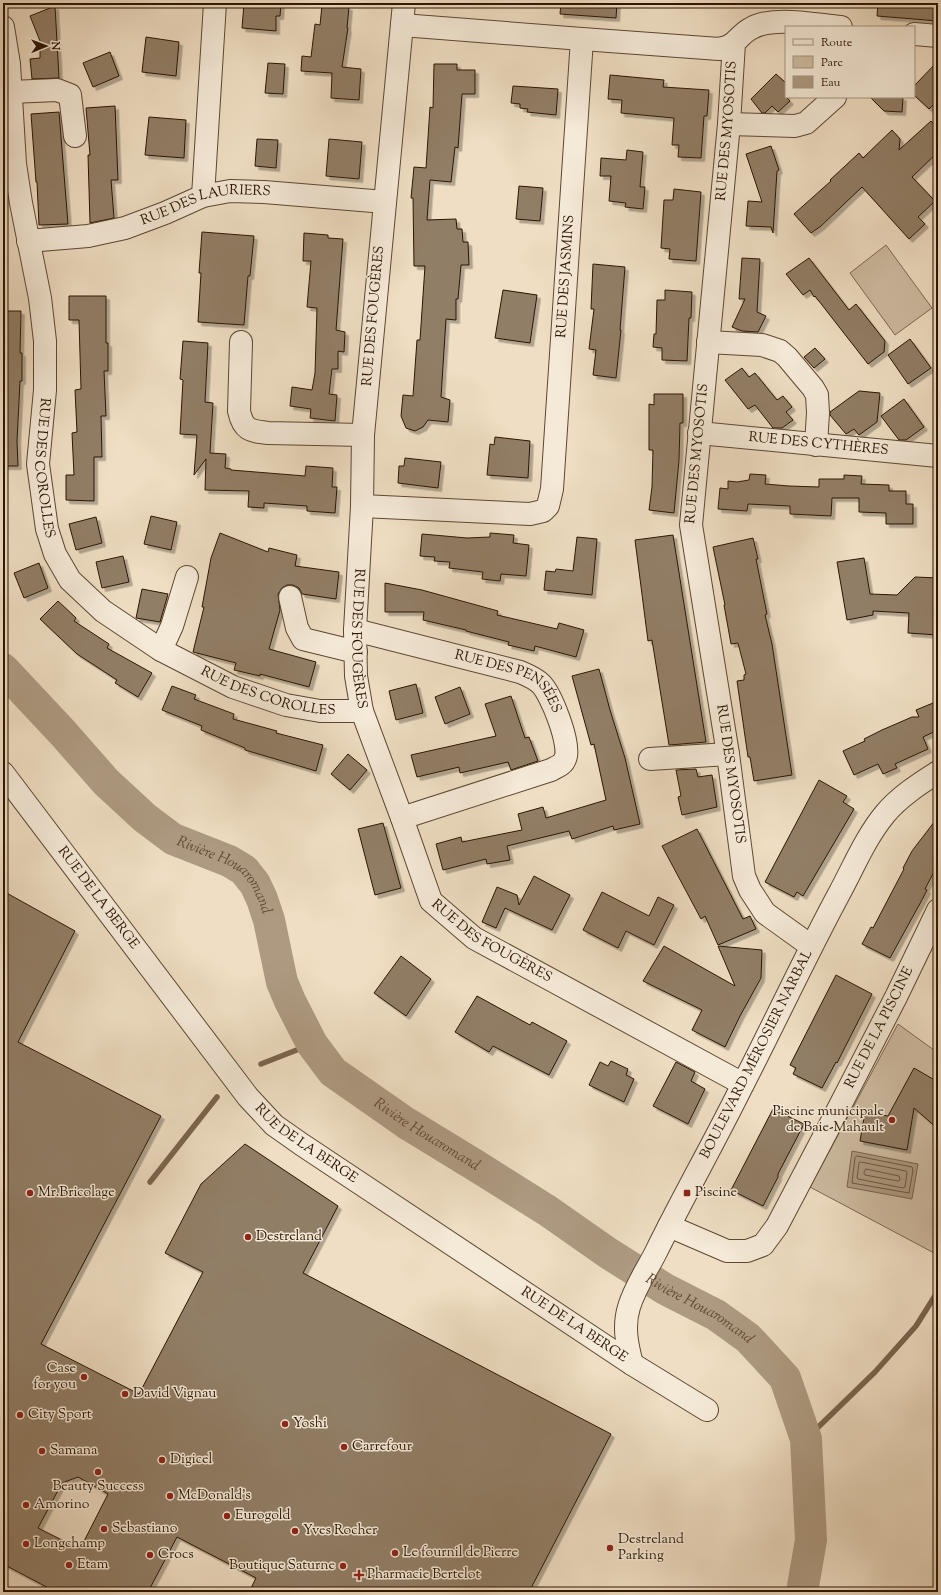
<svg xmlns="http://www.w3.org/2000/svg" width="941" height="1595" font-family="'Sorts Mill Goudy',serif">
  <defs>
    <filter id="shadow"><feDropShadow dx="3.5" dy="3.5" stdDeviation="0" flood-color="#0004"/></filter>
  </defs>
  <rect width="100%" height="100%" fill="#efdec3"/>
  <filter id="stains"><feTurbulence type="fractalNoise" baseFrequency=".005" numOctaves="4"/><feColorMatrix values="0 0 0 0 .2 0 0 0 0 .09 0 0 0 0 .02 0 0 0 .5 -.17"/></filter>
  <radialGradient id="worn" r=".72"><stop offset=".6" stop-color="#630" stop-opacity="0"/><stop offset="1" stop-color="#630" stop-opacity=".3"/></radialGradient>
  <path fill="#cebca2" stroke="#7d6852" d="M886 245 932 308 895 335 850 273Z
    M898 1024 938 1053V1249L936 1254 810 1187Z"/>
  <path fill="#ad9a81" stroke="#79654e" d="M852 1151 918 1164 912 1199 847 1187Z"/>
  <g fill="none" stroke-linecap="round" stroke-linejoin="round">
    <path stroke="#6c5842" stroke-width="1" d="M857 1156 912 1167 913 1170 909 1193 852 1183 855 1158Z
      M861 1162 906 1171 907 1173 905 1187 903 1188 858 1179 857 1178 859 1163Z
      M866 1169 899 1176 900 1180 898 1181 865 1175 864 1173Z"/>
    <path stroke="#79654e" stroke-width="5.5" d="M261 1064 312 1044
      M150 1182 217 1097
      M806 1439 875 1372 916 1326 938 1291"/>
    <path stroke="#ad9a81" stroke-width="32" id="s1" d="M3 669 63 733 106 782 145 818 173 839 229 861 244 870 255 884 262 899 269 920 282 982 290 1001 312 1044 333 1072 406 1123 478 1167 548 1211 608 1253 665 1289 716 1315 748 1338 785 1378 806 1439 811 1540 802 1592"/>
  </g>
  <path fill="#917e66" stroke="#2c1502" fill-rule="evenodd" filter="url(#shadow)" d="M244 3H281L280 16H276V31L242 28Z
    M561 3H617L616 18 560 14Z
    M878 3H938V21L877 16Z
    M322 5 349 7 347 28H348L342 67 361 69 359 100 331 98 332 73 301 71 302 56 311 57 315 24 320 25Z
    M55 6 59 78 32 79 30 59 40 58V41L30 16Z
    M146 37 179 42 176 76 142 72Z
    M110 52 119 76 93 87 83 63Z
    M938 61V100L929 109 914 95V86Z
    M268 63 285 64 283 94 265 93Z
    M434 64H457V70H475V94H462L458 148 455 147 451 182 430 180 427 220 456 219 457 229H462L463 242H468L469 265H461L458 299H456V320L446 319 441 397 450 400 448 422 428 420 423 427 415 431 406 428 401 416 403 395 413 396 417 340H420L425 266H414L413 198H411L414 167 426 168 430 107 433 108Z
    M776 74 786 83V97L790 101 778 112 772 106 765 113H762L751 99Z
    M610 75 664 80 663 87 709 90 707 116H704L701 158 678 157 679 145H672L674 118 621 113 622 100 608 99Z
    M513 86 558 89 556 115 527 112 528 109 520 108V104L511 103Z
    M870 97H903L902 112 884 111Z
    M115 106 118 180H111L114 218 90 223 88 155H90L86 108Z
    M59 112 68 224 39 225 37 182H36L31 114Z
    M149 117 186 120 184 158 145 155Z
    M931 121 938 129V152L912 177 935 201 918 217 925 224 909 239 862 187 821 226 811 233 794 214 831 181 830 180 859 153 863 158 892 130 900 139 899 150Z
    M257 139 278 140 276 168 255 166Z
    M329 139 362 142 359 179 326 176Z
    M771 146 779 170 777 171 773 233 771 227 746 226 748 201 762 202 746 154Z
    M627 150 643 152 640 187H645L643 209 625 207 626 203 609 201 611 176H600L601 158 626 160Z
    M519 186 543 188 540 221 516 219Z
    M674 189 701 192 696 261 669 259 670 249 661 248 664 200H673Z
    M202 232 254 236 250 276H248L244 325 198 322 201 273H199Z
    M304 233 328 235V238L343 239 336 330 345 332 344 352 338 351V369H332L329 394 337 395 335 421 310 418 311 409 290 406 292 387 312 390 315 373 317 308 307 307 311 261H303Z
    M742 258 760 259 757 312 766 316 758 332 742 331 732 327 745 299H739Z
    M809 258 849 310 856 304 885 341 884 352 868 364 815 296 814 297 810 290 803 295 786 274Z
    M593 264 625 267 620 330H621L616 378 593 375 596 350 589 349 594 309H591Z
    M503 290 537 295 530 343 495 338Z
    M665 290 692 292 691 318H689L687 361 662 360V348L653 347 654 334H656L657 300H665Z
    M69 296H106V343H108V371H104L106 416H101L102 457H94V501L66 500V475H74L72 433 77 432 75 390 81 389 79 320H69Z
    M3 311H21L20 353H22V381H20L17 441 18 466H3Z
    M910 339 931 368 908 384 888 355Z
    M183 341 208 343 205 402 213 403 210 453 226 454 225 468 231 469V470L305 476 306 466 333 468 332 487H337L335 513 307 511V506L264 503V508L248 507 249 491 205 490 206 459 194 475 197 435 180 434 183 380 180 379Z
    M815 348 825 359 814 368 804 357Z
    M742 368 749 377 755 373 777 400 783 396 792 407 786 412 793 420 782 428H773L755 405 748 409 725 380Z
    M859 391 880 393 877 422 859 435 854 429 846 434 830 415V412Z
    M654 394H683V423H680L679 460 674 513 649 510 652 487 653 450H649V404L654 405Z
    M904 399 924 427 906 440H899L881 416Z
    M495 437 530 441 528 478 487 475 490 444 494 445Z
    M405 458 441 462 438 488 398 483 399 466H404Z
    M750 474 766 475 765 484 789 486 819 487V479H844V475L862 476 861 484 889 485V491H906V504H913V524H886V513L859 512V498H832L831 516 790 514V506L748 504 747 511 718 509 720 488 728 489V481L737 482 749 480Z
    M151 516 177 522 171 550 144 544Z
    M96 517 102 543 76 550 69 524Z
    M220 533 268 552 269 548 297 555 295 566 339 572 336 599 302 594 299 588 293 585H287L282 588 278 594 280 610 269 649 316 662 309 687 260 674V676L234 670 236 663 193 652 204 607H202L211 558Z
    M490 533 514 535 513 543 529 545 526 576 501 574 500 581 482 579 483 572 449 568 450 562 434 561 435 557 420 556 422 534 467 538 490 537Z
    M673 535 706 742 669 745 652 640 648 641 635 540Z
    M577 537 597 539 592 595 544 590 546 571 555 572 556 569 573 571Z
    M753 538 758 559H756L767 614 765 615 772 644 792 775 754 781 750 757H748L737 681 744 680V675L746 674 738 643 731 644 724 605H725L713 547Z
    M123 556 129 582 102 588 96 562Z
    M864 558 870 594 897 595 915 577 938 578V635L908 633 909 613 873 611V615L847 620 837 562Z
    M39 563 48 588 24 598 14 573Z
    M385 583 422 590 498 611 497 615 557 629 559 623 584 630 576 657 535 646 534 651 508 645 509 642 466 631V630L423 620 424 612H385Z
    M142 589 168 594 160 622 136 618Z
    M58 601 76 618 74 621 109 644 107 648 152 673 138 697 115 683 117 680 77 654 40 619Z
    M599 669 610 710 625 758 640 824 614 830 613 826 572 839 569 831 507 846 510 860 487 864 486 859 443 870 436 844 461 837 462 842 522 830 518 814 543 807 546 818 606 800 594 744 591 745 572 676Z
    M416 684 423 713 396 720 389 691Z
    M172 686 196 695 194 699 234 714 233 719 277 731 276 733 323 745 316 771 245 750V748L201 730 202 726 162 710Z
    M460 687 470 714 445 724 435 697Z
    M511 696 525 738 529 737 538 761 511 770 508 762 460 773 459 767 417 777 411 755 496 736 485 704Z
    M933 703 938 714V730L923 737 928 749 895 764 897 768 883 774 878 764 854 775 843 751 865 741 864 739 882 730 912 717H919L916 710Z
    M348 754 367 770 350 790 331 774Z
    M696 769 698 777 712 775 717 807 682 815 678 797 681 796 676 770Z
    M819 780 847 796 843 802 854 809 803 896 797 892 794 897 765 882Z
    M938 817V864L925 889 927 890 923 898 890 958 862 944 871 927 873 928 904 869 903 868 912 851Z
    M383 823 401 888 375 895 358 829Z
    M697 829 743 919 750 916 756 929 718 945 705 916 701 919 662 846Z
    M534 876 570 895 552 930 505 908 496 928 482 922 497 887 517 895 519 905Z
    M3 891 75 931 18 1042 161 1116 41 1344 139 1394 203 1272 165 1253 201 1184 245 1144 338 1206 303 1273 611 1434 529 1592H249L256 1578 177 1537 148 1592H56L5 1565 3 1558ZM78 1477 108 1494 80 1549 38 1528 62 1483Z
    M602 892 649 916 658 897 674 905 654 945 626 931 618 948 583 930Z
    M664 946 735 986 718 946 762 950 761 978 740 1016 725 1047 692 1030 702 1010 643 981Z
    M401 956 431 979 406 1016 374 993Z
    M836 975 872 994 837 1063 836 1062 822 1088 793 1074 796 1068 790 1065Z
    M477 996 530 1025 532 1022 567 1041 549 1075 493 1046 489 1052 455 1032Z
    M611 1061 628 1069 626 1075 634 1079 624 1102 589 1085 600 1062 608 1066Z
    M676 1062 695 1072 691 1081 705 1089 688 1124 653 1106Z
    M914 1068 938 1082V1129L914 1108 907 1150 860 1141 865 1112 888 1116Z
    M773 1109 804 1124 778 1174V1177L763 1206 731 1190Z"/>
  <g fill="none" stroke-linecap="round" stroke-linejoin="round">
    <defs>
      <g id="minor">
        <path id="s2" d="M404 3 363 435 362 506 355 630 356 676 362 711 402 818 431 901 474 938 743 1084"/>
        <path id="s3" d="M3 27 9 64 15 164 21 203 40 298 45 341V390L38 464 47 529 55 554 70 580 103 611 161 650 233 687 286 705 320 711H362"/>
        <path d="M914 34 938 36"/>
        <path d="M582 39 719 49 727 47 734 43"/>
        <path d="M11 92 57 90 70 95 75 136"/>
        <path d="M729 124 795 126 806 123 835 97"/>
        <path d="M203 196 215 3"/>
        <path id="s4" d="M28 241 88 236 125 228 165 213 203 196 230 191 264 192 385 202"/>
        <path d="M241 342 239 411C243 430 250 431 268 433L363 435"/>
        <path d="M708 342 762 345 780 351 787 357 813 388 817 395 818 413 816 445"/>
        <path id="s5" d="M699 433 938 456"/>
        <path id="s6" d="M362 506 530 514 543 511 548 506 552 489 582 39 402 25"/>
        <path d="M290 597 297 628 303 639 356 652"/>
        <path id="s7" d="M355 630 520 672C527 675 535 678 541 684 551 694 572 746 565 759 563 765 556 767 551 770L402 818"/>
        <path d="M161 650 172 626 187 577"/>
        <path d="M650 759 728 754"/>
        <path id="s8" d="M3 773 248 1097 274 1125 301 1144 632 1364 707 1410"/>
        <path id="s9" d="M811 946 765 913 750 890 744 876 728 754 691 525 729 124 734 43C739 38 744 32 750 29 772 15 816 25 841 27"/>
        <path id="s10" d="M669 1226 727 1251H747L763 1245 777 1226 830 1125 896 997 938 910"/>
        <path id="s11" d="M632 1364C627 1345 623 1326 629 1307 635 1287 647 1270 656 1252 684 1195 715 1141 743 1084 776 1020 806 955 840 892 854 866 866 837 885 814 899 797 919 784 938 772"/>
      </g>
    </defs>
    <use href="#minor" stroke="#5d4732" stroke-width="24"/>
    <use href="#minor" stroke="#f5ead8" stroke-width="22"/>
  </g>
  <g fill="#8f2418" stroke="#f5ead8" stroke-width="1.5">
    <circle cx="892" cy="1120" r="4"/>
    <circle cx="30" cy="1193" r="4"/>
    <rect x="683" y="1189" width="8" height="8" rx="2"/>
    <circle cx="248" cy="1237" r="4"/>
    <circle cx="84" cy="1377" r="4"/>
    <circle cx="125" cy="1394" r="4"/>
    <circle cx="20" cy="1415" r="4"/>
    <circle cx="285" cy="1424" r="4"/>
    <circle cx="344" cy="1447" r="4"/>
    <circle cx="42" cy="1451" r="4"/>
    <circle cx="162" cy="1460" r="4"/>
    <circle cx="98" cy="1472" r="4"/>
    <circle cx="170" cy="1496" r="4"/>
    <circle cx="26" cy="1505" r="4"/>
    <circle cx="227" cy="1516" r="4"/>
    <circle cx="104" cy="1529" r="4"/>
    <circle cx="295" cy="1531" r="4"/>
    <circle cx="26" cy="1544" r="4"/>
    <circle cx="610" cy="1548" r="4"/>
    <circle cx="395" cy="1553" r="4"/>
    <circle cx="150" cy="1555" r="4"/>
    <circle cx="69" cy="1565" r="4"/>
    <circle cx="343" cy="1566" r="4"/>
    <path d="M357 1569h4v4h4v4h-4v4h-4v-4h-4v-4h4z"/>
  </g>
  <g text-anchor="middle" dominant-baseline="central" stroke-width="3" stroke-linejoin="round" paint-order="stroke">
    <g font-size="14" fill="#2c1502" stroke="#f5ead8">
      <text stroke="none"><textPath href="#s9" startOffset="850">RUE DES MYOSOTIS</textPath></text>
      <text stroke="none"><textPath href="#s4" startOffset="183">RUE DES LAURIERS</textPath></text>
      <text stroke="none"><textPath href="#s6" startOffset="419">RUE DES JASMINS</textPath></text>
      <text transform="translate(374 316) rotate(-85)">RUE DES FOUGÈRES</text>
      <text stroke="none"><textPath href="#s5" startOffset="120">RUE DES CYTHÈRES</textPath></text>
      <text stroke="none"><textPath href="#s9" startOffset="526">RUE DES MYOSOTIS</textPath></text>
      <text stroke="none"><textPath href="#s3" startOffset="445">RUE DES COROLLES</textPath></text>
      <text stroke="none"><textPath href="#s2" startOffset="638">RUE DES FOUGÈRES</textPath></text>
      <text stroke="none"><textPath href="#s7" startOffset="165">RUE DES PENSÉES</textPath></text>
      <text stroke="none"><textPath href="#s3" startOffset="794">RUE DES COROLLES</textPath></text>
      <text transform="translate(730 774) rotate(82)">RUE DES MYOSOTIS</text>
      <text stroke="none"><textPath href="#s8" startOffset="157">RUE DE LA BERGE</textPath></text>
      <text stroke="none"><textPath href="#s2" startOffset="986">RUE DES FOUGÈRES</textPath></text>
      <text stroke="none"><textPath href="#s10" startOffset="347">RUE DE LA PISCINE</textPath></text>
      <text stroke="none"><textPath href="#s11" startOffset="341">BOULEVARD MÉROSIER NARBAL</textPath></text>
      <text stroke="none"><textPath href="#s8" startOffset="481">RUE DE LA BERGE</textPath></text>
      <text stroke="none"><textPath href="#s8" startOffset="805">RUE DE LA BERGE</textPath></text>
    </g>
    <g font-size="14" fill="#2c1502" stroke="#f5ead8" text-anchor="start">
      <text x="884" y="1112" text-anchor="end">Piscine municipale<tspan x="884" dy="16">de Baie-Mahault</tspan></text>
      <text x="38" y="1193">Mr.Bricolage</text>
      <text x="695" y="1193">Piscine</text>
      <text x="256" y="1237">Destreland</text>
      <text x="76" y="1369" text-anchor="end">Case<tspan x="76" dy="16">for you</tspan></text>
      <text x="133" y="1394">David Vignau</text>
      <text x="28" y="1415">City Sport</text>
      <text x="293" y="1424">Yoshi</text>
      <text x="352" y="1447">Carrefour</text>
      <text x="50" y="1451">Samana</text>
      <text x="170" y="1460">Digicel</text>
      <text x="98" y="1487" text-anchor="middle">Beauty Success</text>
      <text x="178" y="1496">McDonald's</text>
      <text x="34" y="1505">Amorino</text>
      <text x="235" y="1516">Eurogold</text>
      <text x="112" y="1529">Sebastiano</text>
      <text x="303" y="1531">Yves Rocher</text>
      <text x="618" y="1540">Destreland<tspan x="618" dy="16">Parking</tspan></text>
      <text x="34" y="1544">Longchamp</text>
      <text x="403" y="1553">Le fournil de Pierre</text>
      <text x="158" y="1555">Crocs</text>
      <text x="77" y="1565">Etam</text>
      <text x="335" y="1566" text-anchor="end">Boutique Saturne</text>
      <text x="367" y="1575">Pharmacie Bertelot</text>
    </g>
    <g font-size="15" font-style="italic" fill="#604a35" stroke="#f5ead8">
      <text stroke="none"><textPath href="#s1" startOffset="307">Rivière Houaromand</textPath></text>
      <text stroke="none"><textPath href="#s1" startOffset="655">Rivière Houaromand</textPath></text>
      <text stroke="none"><textPath href="#s1" startOffset="979">Rivière Houaromand</textPath></text>
    </g>
  </g>
  <rect width="941" height="1595" fill="none" stroke="#efdec3" stroke-width="16"/>
  <rect x="4" y="4" width="933" height="1587" fill="none" stroke="#2c1502" stroke-width="2"/>
  <rect x="8" y="8" width="925" height="1579" fill="none" stroke="#2c1502"/>
  <rect x="785" y="26" width="130" height="72" fill="#f5ead8" stroke="#a59582"/>
  <rect x="793" y="39" width="20" height="6" fill="#f5ead8" stroke="#a59582"/>
  <text x="821" y="46" font-size="12" fill="#2c1502">Route</text>
  <rect x="793" y="56" width="20" height="12" fill="#cebca2" stroke="#a59582"/>
  <text x="821" y="66" font-size="12" fill="#2c1502">Parc</text>
  <rect x="793" y="76" width="20" height="12" fill="#ad9a81" stroke="#a59582"/>
  <text x="821" y="86" font-size="12" fill="#2c1502">Eau</text>
  <g transform="translate(46 46) rotate(89)" stroke="#f5ead8" stroke-width="3" paint-order="stroke">
  <path d="M0-3L7 15L0 10L-7 15Z" fill="#2c1502"/>
  <text y="-6" font-size="11" font-weight="bold" text-anchor="middle" fill="#2c1502">N</text>
  </g>
  <rect width="100%" height="100%" filter="url(#stains)"/>
  <rect width="100%" height="100%" fill="url(#worn)"/>
</svg>
